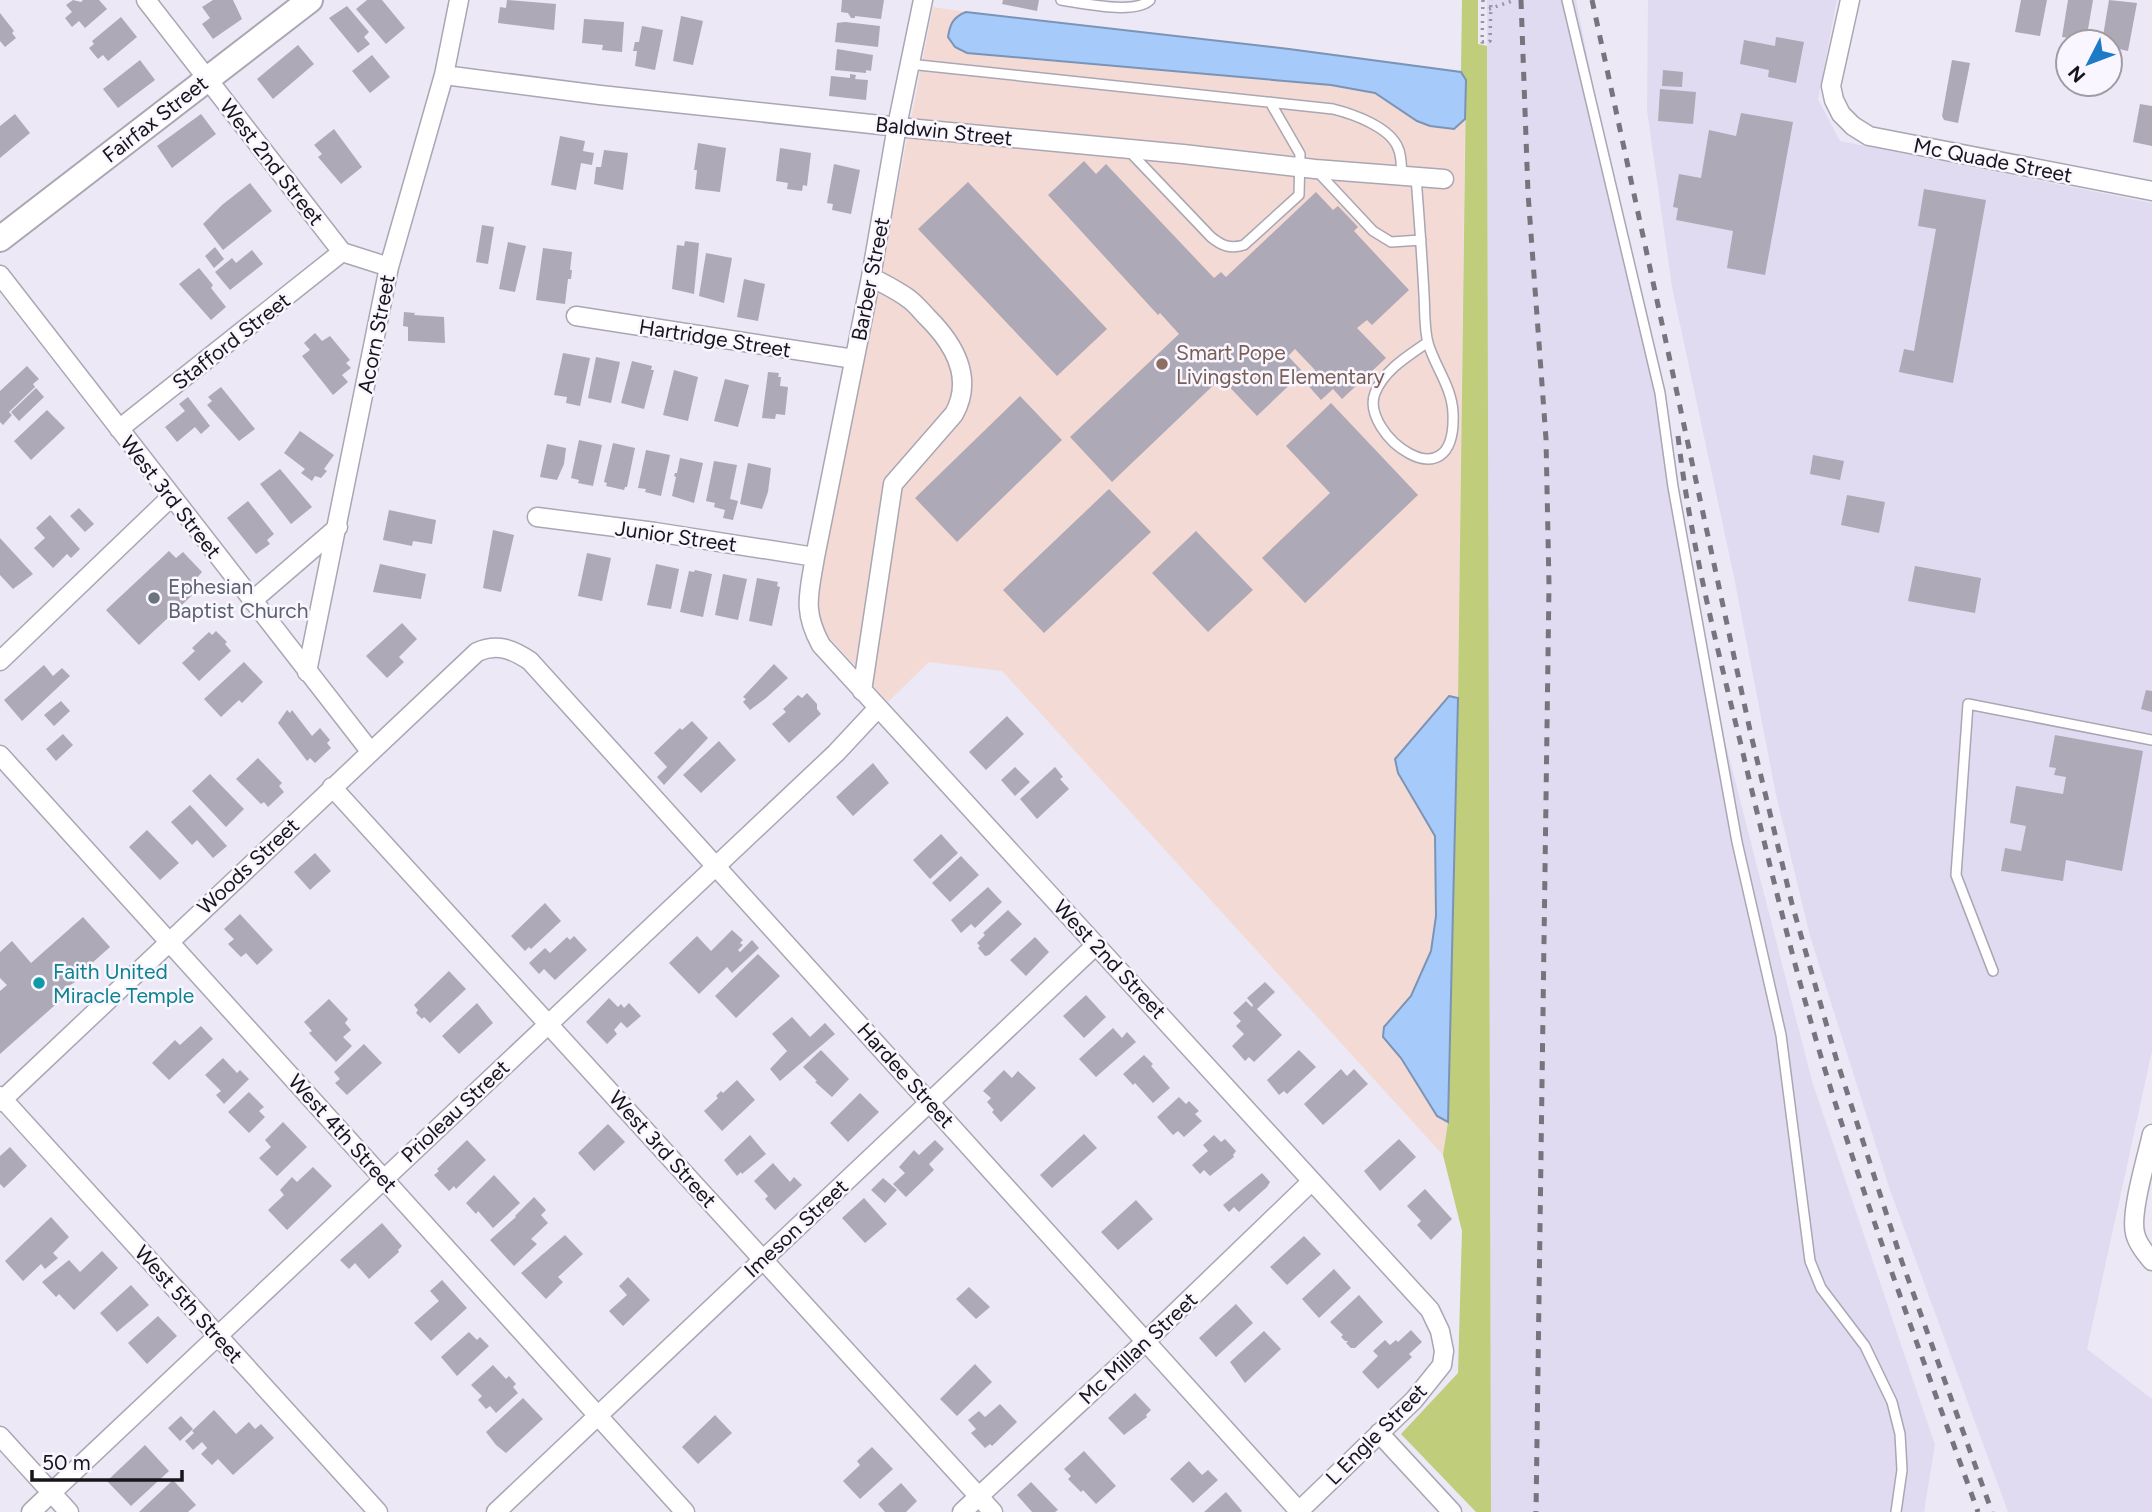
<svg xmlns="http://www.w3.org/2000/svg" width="2152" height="1512" font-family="Figtree,sans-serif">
  <rect width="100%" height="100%" fill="#ece8f6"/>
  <path fill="#e1dbf1" d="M1487 0H1576L1726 745 1812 1081 1935 1445 1924 1512H1491Z
    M1648 0H1837L1818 99 1840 141 2152 203V1051L2087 1349 2152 1399V1512H2008L1890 1190 1810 936 1776 795 1734 577 1672 287 1647 110Z"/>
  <path fill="#f4dad4" d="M933 7 966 12 956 16 948 37 955 47 989 56 1331 85 1375 93 1417 121 1454 129 1465 119 1458 698 1449 697 1398 773 1435 836 1436 916 1431 951 1411 996 1384 1027 1383 1037 1401 1058 1437 1116 1448 1122 1443 1155 1002 671 929 662 888 702 828 636 819 618 817 599Z"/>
  <path fill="#c0cd7b" d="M1462 0H1478V44L1487 46 1491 1512H1476L1401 1434 1458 1373 1462 1231 1443 1155 1448 1122 1458 698 1466 80 1461 72Z"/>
  <path fill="#a6caf9" stroke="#7b94b6" stroke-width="2" d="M966 12 1289 49 1461 72 1466 80 1465 119 1454 129 1430 126 1417 121 1375 93 1331 85 967 53 955 47 948 37C950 24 953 17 966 12Z
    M1449 696 1458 698 1448 1122 1437 1116 1401 1058 1383 1037 1384 1027 1411 996 1431 951 1436 916 1435 836 1398 773 1395 759Z"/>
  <path fill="#ada9b6" d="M73 0 81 2 83 0H99L107 9 85 28 79 21 72 27 65 18 72 12 66 5Z
    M213 0H233L242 19 213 39 202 24 210 18 202 7Z
    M367 0H382L405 28 386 44 356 9Z
    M507 0 556 4 554 30 498 23 500 7 506 8Z
    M842 0H884L881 19 855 16V18H851L848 13 841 12Z
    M1003 0H1039L1037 11 1002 4Z
    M2021 0H2047L2040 36 2015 32Z
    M2068 0H2093L2086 41 2078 39V42H2069L2070 38 2062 37Z
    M2109 0 2137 3 2128 51 2110 47V42H2102Z
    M347 6 369 32 364 37 370 44 358 53 329 18Z
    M0 13 14 31 12 33 16 38 5 47 0 41Z
    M681 16 703 21 693 65 673 61Z
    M121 17 137 37 108 61 103 55 98 59 89 48 94 44 92 41Z
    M584 19 624 22 622 52 602 50 603 45 582 43Z
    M845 22 880 26 878 47 835 42 837 23Z
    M642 26 663 30 655 70 635 66 637 51H633L635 42H639Z
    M1776 37 1804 42 1796 83 1768 77 1769 70 1740 64 1744 40 1775 46Z
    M298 45 314 64 273 99 257 79Z
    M837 49 873 55 871 71 866 70V73L835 70Z
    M372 55 390 77 370 93 352 71Z
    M140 60 155 80 118 108 103 89Z
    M1952 60 1970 63 1958 123 1944 120 1942 116Z
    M1663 70 1683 72 1682 87 1662 86Z
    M850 74 856 75 855 79 868 80 866 100 829 96 831 76 850 78Z
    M1660 89 1696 92 1693 124 1658 121Z
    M2140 104 2152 106V146L2133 142Z
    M1741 113 1793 122 1765 275 1727 268 1733 231 1676 220 1678 208 1673 207 1679 174 1701 178 1709 130 1736 136Z
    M15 114 30 133 0 158V126Z
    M201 114 216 134 172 168 157 146Z
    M334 129 362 167 341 184 318 157 322 154 314 145Z
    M560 136 585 141 583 151 594 153 592 165 581 163 576 190 551 185Z
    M698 143 726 148 720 192 695 189 697 170H694Z
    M780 148 811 153 807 186 803 185 802 191 787 189 788 183 776 181Z
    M604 150 628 153 623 190 594 184 596 167H601Z
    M1084 161 1096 174 1106 164 1214 278 1221 272 1226 277 1316 192 1333 210 1338 206 1358 227 1354 231 1409 290 1372 325 1367 320 1357 328 1386 358 1342 399 1333 389 1321 400 1304 381 1315 370 1295 349 1288 356 1303 372 1257 416 1221 378 1112 482 1070 437 1179 334 1160 313 1158 315 1048 195Z
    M834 164 860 170 851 214 832 210 833 204 827 203Z
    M968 182 1107 329 1057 376 918 229Z
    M250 183 272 211 223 250 203 224 222 205Z
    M1924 189 1986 200 1953 383 1899 372 1904 349 1914 351 1936 229 1918 226Z
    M482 225 494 227 488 264 476 262Z
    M685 241 699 243 694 294 672 289 677 245 684 246Z
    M508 242 526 246 515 292 499 289Z
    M215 247 224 259 214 268 205 256Z
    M543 248 572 252 570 270H572L571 279H568L565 304 536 300Z
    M252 250 263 264 230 290 215 272 232 258 236 263Z
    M706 253 732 258 724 303 699 296Z
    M199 268 213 285 211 288 226 307 211 320 179 284Z
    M744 279 765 284 758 321 737 317Z
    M404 312 415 313 414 315 444 317 445 343 408 341V327L403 326Z
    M315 333 322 341 330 336 350 360 346 363 351 368 342 375 348 382 333 395 302 356 310 350 304 343Z
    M563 353 590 358 580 406 566 403 567 397 554 395Z
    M596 357 620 362 611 403 588 398Z
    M632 361 652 366 651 370H654L644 409 621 403Z
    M27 366 39 379 33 384 35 387 9 412 12 415 3 425 0 422V391Z
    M674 370 698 377 688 421 663 415Z
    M768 372 779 373 778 377H781L780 386 788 387 785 415 776 414 775 419 762 418Z
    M725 379 749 385 738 427 714 421Z
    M221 387 255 429 239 441 207 405 212 401 208 397Z
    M36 388 44 397 19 421 11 412Z
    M1020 396 1062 440 957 542 915 498Z
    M188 397 210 426 201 434 195 427 177 442 165 427 185 411 179 404Z
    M1331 403 1418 495 1305 603 1262 558 1330 493 1286 446Z
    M47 410 65 428 31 460 14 441Z
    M300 431 334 455 324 469 327 471 321 478 315 476 312 481 301 473 305 469 284 453Z
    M579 440 602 445 593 486 578 483 579 480 571 478Z
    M613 443 635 448 627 487H625L624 490 606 486 607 483 604 482Z
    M547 444 566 448 564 464 557 480 540 477Z
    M646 450 670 455 661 496 645 492 646 489 638 488Z
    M1813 455 1844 461 1840 480 1810 474Z
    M680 458 703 463 694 503 672 496 676 477 674 476 675 473H677Z
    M714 461 737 465 730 499 738 501 733 520 723 518 725 510 714 507 715 503 706 501Z
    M748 463 771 468 768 492 762 509 740 504Z
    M280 469 312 507 291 524 260 484Z
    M1109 489 1151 532 1044 633 1003 590Z
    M1847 495 1885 502 1879 533 1841 525Z
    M248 501 274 534 267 540 270 544 256 554 227 518Z
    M79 508 94 524 85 532 70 516Z
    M389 510 436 520 432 544 413 541 412 546 383 540Z
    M50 515 80 549 71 558 67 554 53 568 34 548 45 538 36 528Z
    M493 530 514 535 501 592 483 588Z
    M1196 531 1253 590 1208 632 1152 573Z
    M0 538 33 574 13 589 0 575Z
    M169 551 176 558 183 552 202 572 196 579 202 586 139 645 106 610Z
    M587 553 611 558 602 601 578 596Z
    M380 564 426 574 421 599 373 592Z
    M656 564 679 569 671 609 647 605Z
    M1915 566 1981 578 1975 613 1908 601Z
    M695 570 712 574 703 617 680 612 689 571 694 572Z
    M723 574 747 579 738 620 715 615Z
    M757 578 778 582 777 586 780 587 772 626 749 621Z
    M402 623 417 639 399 657 404 662 387 678 366 656Z
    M216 631 227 642 225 644 231 651 199 681 182 663 195 651 192 648 209 632 212 635Z
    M244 662 263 682 242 703 239 700 221 717 204 699Z
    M774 664 788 678 766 698 750 710 743 702 746 699 743 697Z
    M44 665 53 676 62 668 70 676 22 721 4 700Z
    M2146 690 2152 691V712L2141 709Z
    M807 693 817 704V709L821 714 789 743 772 724 786 712 783 709 798 695 802 698Z
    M61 701 70 711 54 726 44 715Z
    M287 710 290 713 292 710 312 736 320 728 330 740 327 743 331 748 315 763 310 758 307 761 278 723Z
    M1007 716 1024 734 986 770 969 752Z
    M692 721 708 738 664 785 657 777 667 767 654 753 680 728 682 730Z
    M63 734 73 745 56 761 46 749Z
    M2055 735 2143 751 2122 871 2066 860 2063 881 2001 871 2005 848 2021 851 2026 826 2010 823 2016 786 2063 794 2066 777 2054 775 2056 768 2049 767Z
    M719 741 736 760 701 793 683 775Z
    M258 758 282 783 279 786 284 792 268 807 264 802 261 804 236 779Z
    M873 763 889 783 853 816 836 797Z
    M1015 767 1030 782 1015 796 1001 780Z
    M1055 767 1063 777 1060 779 1069 789 1037 819 1020 799Z
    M210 774 244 809 226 827 192 791Z
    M190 805 227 846 213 858 197 840 192 845 171 822Z
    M147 830 179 863 160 880 129 847Z
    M941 834 958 853 930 879 913 860Z
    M315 853 331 871 310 890 294 872Z
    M961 856 979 875 950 902 932 883Z
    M988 887 1002 902 975 928 971 924 961 933 951 920Z
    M545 903 561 921 531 949 529 947 525 951 511 936Z
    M1008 910 1022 924 989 955 985 956 978 948 980 946 977 943 985 935 983 933Z
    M240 914 273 950 257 965 246 953 241 957 228 944 234 939 224 929Z
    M83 917 110 947 73 980 75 982 59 992 63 998 0 1054V991L7 985 0 978V952L12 941 31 963Z
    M732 930 743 940 740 943 743 945 738 950 740 952 752 940 759 948 732 973 727 967 699 994 669 963 697 936 711 951Z
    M574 936 587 950 555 980 544 969 539 974 529 963 545 948 550 953 567 937 570 940Z
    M1035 937 1049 952 1026 976 1010 960Z
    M758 954 780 976 736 1018 715 996Z
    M449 971 466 989 430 1023 424 1017 422 1019 416 1013 418 1010 414 1005Z
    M1265 982 1275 992 1257 1009 1282 1035 1254 1062 1249 1057 1245 1061 1232 1046 1244 1034 1236 1026 1241 1021 1233 1013 1246 1001 1252 1007 1253 1005 1247 998Z
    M1086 995 1106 1017 1084 1038 1063 1016Z
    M609 998 618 1007 621 1004 624 1008 629 1003 641 1016 627 1028 621 1022 614 1030 617 1034 607 1044 586 1022Z
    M329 999 348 1019 345 1023 351 1030 343 1037 352 1046 336 1062 309 1033 312 1031 304 1022Z
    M477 1003 493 1023 459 1054 442 1036Z
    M792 1017 810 1037 825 1023 835 1034 780 1081 770 1069 787 1051 772 1034Z
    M201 1026 213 1039 169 1080 152 1063 175 1040 180 1045Z
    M1113 1028 1122 1038 1127 1032 1136 1042 1096 1077 1079 1059Z
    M364 1044 382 1063 347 1095 335 1083 340 1079 334 1072Z
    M821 1050 849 1079 832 1097 815 1082 817 1081 803 1067Z
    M1299 1050 1316 1067 1287 1094 1284 1091 1279 1095 1267 1080Z
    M1144 1055 1153 1064 1151 1066 1170 1088 1153 1103 1135 1083 1133 1085 1123 1074Z
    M223 1058 237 1073 240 1070 249 1079 224 1104 216 1095 221 1091 205 1075Z
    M1341 1069 1347 1076 1354 1069 1368 1084 1323 1125 1304 1104Z
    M1004 1070 1012 1078 1018 1071 1036 1088 1001 1122 992 1112 994 1110 987 1102 991 1098 983 1091Z
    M737 1080 755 1100 722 1131 704 1111 718 1098 716 1096 721 1091 723 1093Z
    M249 1092 264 1107 259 1111 265 1117 249 1133 228 1112Z
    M860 1093 879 1112 848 1142 830 1123Z
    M1179 1097 1186 1104 1189 1101 1199 1111 1195 1114 1202 1121 1184 1137 1178 1131 1173 1135 1157 1117Z
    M283 1122 307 1147 277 1176 259 1158 271 1147 265 1140Z
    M608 1124 625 1142 594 1171 578 1153Z
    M1084 1134 1097 1148 1052 1188 1040 1175Z
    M750 1135 766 1154 742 1174 741 1172 737 1176 724 1160Z
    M1214 1135 1221 1142 1225 1139 1236 1151 1233 1155 1234 1157 1210 1176 1204 1170 1200 1174 1192 1165 1208 1151 1203 1145Z
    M1399 1139 1416 1157 1380 1191 1364 1171Z
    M467 1140 486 1160 456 1189 454 1186 449 1191 434 1175 439 1171 437 1169Z
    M935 1140 944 1149 929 1164 934 1170 906 1197 893 1184 905 1173 899 1167 914 1150 919 1155Z
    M10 1147 27 1166 4 1188 0 1184V1156Z
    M773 1163 790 1182 794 1177 802 1185 775 1210 765 1199 768 1196 754 1181Z
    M313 1167 332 1186 287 1230 268 1210 284 1195 280 1190 292 1177 297 1182Z
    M1262 1173 1270 1182 1267 1187 1239 1212 1234 1207 1229 1212 1223 1205Z
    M494 1175 520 1203 493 1228 478 1211 476 1214 466 1203Z
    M883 1178 897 1190 885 1203 871 1190Z
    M1425 1189 1452 1219 1431 1240 1417 1225 1421 1221 1407 1206Z
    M534 1197 546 1210 541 1215 548 1223 531 1239 537 1244 514 1266 490 1240 516 1217 515 1216Z
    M864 1198 887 1224 865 1243 842 1218Z
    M1136 1200 1153 1219 1118 1250 1101 1232Z
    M51 1217 69 1237 53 1253 58 1258 45 1269 41 1264 23 1281 5 1261Z
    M382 1223 402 1246 398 1250 399 1252 369 1279 355 1263 349 1269 340 1260Z
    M565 1235 583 1254 558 1277 563 1282 546 1299 521 1273Z
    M1304 1236 1321 1254 1287 1285 1270 1267Z
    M102 1251 118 1268 74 1310 59 1294 56 1297 42 1282 69 1260 80 1272Z
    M1334 1269 1351 1288 1319 1318 1302 1299Z
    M628 1277 650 1300 623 1326 609 1311 627 1295 619 1286Z
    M442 1280 467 1308 431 1341 414 1323 439 1301 430 1291Z
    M131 1285 149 1305 117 1332 100 1313Z
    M969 1287 990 1307 976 1319 956 1299Z
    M1359 1295 1383 1322 1355 1348H1351L1346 1343 1348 1341H1345L1341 1337 1343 1335 1330 1322Z
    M1236 1304 1253 1323 1216 1357 1199 1338Z
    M158 1316 177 1336 147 1364 128 1343Z
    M1411 1330 1422 1342 1409 1354 1412 1357 1378 1389 1362 1372 1378 1356 1373 1351 1385 1340 1390 1345 1396 1340 1398 1342Z
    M1264 1331 1281 1349 1245 1383 1230 1362Z
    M469 1332 477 1340 480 1337 489 1346 457 1376 441 1357Z
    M975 1364 992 1382 957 1416 940 1399Z
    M493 1365 506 1379 509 1376 516 1384 513 1387 518 1393 496 1413 490 1406 486 1409 478 1400 482 1396 471 1385Z
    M1135 1393 1151 1410 1146 1415 1147 1417 1124 1435 1108 1418Z
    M523 1398 543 1419 506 1453 496 1445 486 1432Z
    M1000 1404 1017 1422 992 1446 990 1444 985 1448 971 1433 976 1429 968 1420 979 1411 985 1417Z
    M214 1410 236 1434 249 1422 255 1429 261 1424 274 1438 233 1475 218 1459 212 1465 201 1454 207 1448 202 1442 193 1450 185 1441 194 1433 192 1431Z
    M715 1415 732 1433 698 1464 682 1447Z
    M181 1416 193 1429 180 1441 168 1428Z
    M145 1445 169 1471 131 1506 107 1481Z
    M872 1447 893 1469 860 1499 843 1481 860 1465 857 1461Z
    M1084 1451 1116 1486 1096 1504 1083 1490 1081 1492 1068 1479 1071 1476 1064 1469Z
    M1189 1461 1202 1475 1208 1470 1218 1480 1193 1503 1170 1479Z
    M173 1480 196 1505 188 1512H139Z
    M1031 1482 1058 1510 1055 1512H1032L1017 1495Z
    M901 1483 917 1501 906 1512H885L878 1504Z
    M1226 1492 1242 1511 1241 1512H1204Z"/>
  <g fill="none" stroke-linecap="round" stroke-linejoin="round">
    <defs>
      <path id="lane" d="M1061 0C1082 3 1135 15 1150 0
        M1567 0 1660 393 1673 487 1737 842 1781 1035 1810 1261 1821 1288 1865 1346 1892 1402 1900 1434 1902 1470 1896 1512
        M909 64 1333 109C1353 114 1390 127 1398 148 1402 156 1401 167 1402 176
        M1129 151 1211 237C1222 246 1230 249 1244 245L1299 195 1300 154 1270 102
        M1316 170 1373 231 1391 242 1421 240
        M1416 177C1419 216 1422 255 1424 295 1425 310 1424 328 1428 343 1435 367 1452 387 1453 413 1457 507 1359 434 1375 393 1384 370 1408 356 1428 342
        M1993 971 1956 875 1968 704 2152 740"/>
      <path id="street" d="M146 0 342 252 389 267
        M923 0 897 126 871 277 815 557C809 594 802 610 821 645L1430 1310 1440 1331 1444 1351 1442 1365 1414 1400 1298 1512
        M1850 0 1831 86 1834 100 1841 114 1853 126 1869 136 2152 191
        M444 75 600 95 918 129 1183 154 1315 169 1444 179
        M0 275 370 751
        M576 316 854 359
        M119 429 342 252
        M537 517 655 532 815 557
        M252 601 338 527
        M0 661 171 497
        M307 672 389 267 444 75 459 0
        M862 691 893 484 954 414C974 378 954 344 928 318 922 312 916 304 909 299 897 290 884 284 871 277
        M0 755 685 1512
        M332 787 993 1512
        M0 1096 378 1512
        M0 1102 477 652C497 643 512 649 530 661L1299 1511
        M2152 1134C2147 1157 2130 1212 2135 1233 2137 1243 2145 1253 2152 1261
        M1379 1433 1452 1512
        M0 1436 69 1512
        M31 1512 836 753 878 708
        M496 1512 1096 945
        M962 1512 1146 1341 1312 1181"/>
      <path id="secondary" d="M0 239 310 0"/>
    </defs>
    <use href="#lane" stroke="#aaa6b3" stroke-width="12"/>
    <use href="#street" stroke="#aaa6b3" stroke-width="21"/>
    <use href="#secondary" stroke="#aaa6b3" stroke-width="28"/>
    <path stroke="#9995a0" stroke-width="3.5" stroke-dasharray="2 5" stroke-linecap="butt" d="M1483 0 1482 42 1490 41 1491 0"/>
    <use href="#lane" stroke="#fff" stroke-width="9"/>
    <use href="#street" stroke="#fff" stroke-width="18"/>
    <use href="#secondary" stroke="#fff" stroke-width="24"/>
    <path stroke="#77747d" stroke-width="5" stroke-dasharray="9 9" stroke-linecap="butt" d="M1521 0 1528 193 1546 439 1549 585 1536 1512
      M1592 0 1751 735 1792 904 1836 1058 1902 1262 1992 1512
      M1678 436C1690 540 1716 643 1741 745 1766 850 1791 956 1822 1060 1868 1213 1924 1362 1978 1512"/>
    <path stroke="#9995a0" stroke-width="3.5" stroke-dasharray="2 5" stroke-linecap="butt" d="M1489 9 1515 0"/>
  </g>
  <circle fill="#8d6e63" stroke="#f9f6ff" stroke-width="2.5" cx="1162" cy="364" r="7"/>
  <circle fill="#6b7280" stroke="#f9f6ff" stroke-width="2.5" cx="154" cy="598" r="7"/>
  <circle fill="#0f9aa8" stroke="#f9f6ff" stroke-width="2.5" cx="39" cy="983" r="7"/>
  <g text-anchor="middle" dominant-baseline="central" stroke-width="5" stroke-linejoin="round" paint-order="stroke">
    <g font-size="21" fill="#17151a" stroke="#f9f6ff">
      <text transform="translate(155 119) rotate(-38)">Fairfax Street</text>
      <text transform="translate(944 131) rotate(6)">Baldwin Street</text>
      <text transform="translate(1993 160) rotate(11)">Mc Quade Street</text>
      <text transform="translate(272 162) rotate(52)">West 2nd Street</text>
      <text transform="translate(870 279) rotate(-79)">Barber Street</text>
      <text transform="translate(376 334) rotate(-79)">Acorn Street</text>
      <text transform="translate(715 338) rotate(9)">Hartridge Street</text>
      <text transform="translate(231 341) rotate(-38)">Stafford Street</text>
      <text transform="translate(171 497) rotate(52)">West 3rd Street</text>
      <text transform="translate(676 536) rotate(8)">Junior Street</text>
      <text transform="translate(248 866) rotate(-43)">Woods Street</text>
      <text transform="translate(1110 959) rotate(47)">West 2nd Street</text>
      <text transform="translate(906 1075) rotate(48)">Hardee Street</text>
      <text transform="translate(455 1111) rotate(-43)">Prioleau Street</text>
      <text transform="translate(343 1133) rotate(48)">West 4th Street</text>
      <text transform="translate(663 1149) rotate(48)">West 3rd Street</text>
      <text transform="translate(796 1228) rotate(-43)">Imeson Street</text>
      <text transform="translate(189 1304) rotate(48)">West 5th Street</text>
      <text transform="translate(1138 1348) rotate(-43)">Mc Millan Street</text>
      <text transform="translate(1376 1434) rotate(-45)">L Engle Street</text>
    </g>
    <g font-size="21" fill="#785e54" stroke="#f9f6ff" text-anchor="start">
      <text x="1176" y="352">Smart Pope<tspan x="1176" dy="24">Livingston Elementary</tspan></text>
    </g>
    <g font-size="21" fill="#5b616d" stroke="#f9f6ff" text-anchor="start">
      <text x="168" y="586">Ephesian<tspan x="168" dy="24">Baptist Church</tspan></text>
    </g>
    <g font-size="21" fill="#0d838f" stroke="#f9f6ff" text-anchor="start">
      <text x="53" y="971">Faith United<tspan x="53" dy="24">Miracle Temple</tspan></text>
    </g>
  </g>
  <g transform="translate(2089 63) rotate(228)"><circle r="33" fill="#f9f6ff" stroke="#9f9ca3" stroke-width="2"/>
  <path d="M0-5L12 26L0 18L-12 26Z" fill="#1d7ac7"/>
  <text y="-10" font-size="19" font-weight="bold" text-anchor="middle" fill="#17151a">N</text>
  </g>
  <path d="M32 1470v10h150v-10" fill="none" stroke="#17151a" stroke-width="3.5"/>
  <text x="42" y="1470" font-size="21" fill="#17151a" stroke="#f9f6ff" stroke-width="5" paint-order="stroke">50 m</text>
</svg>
